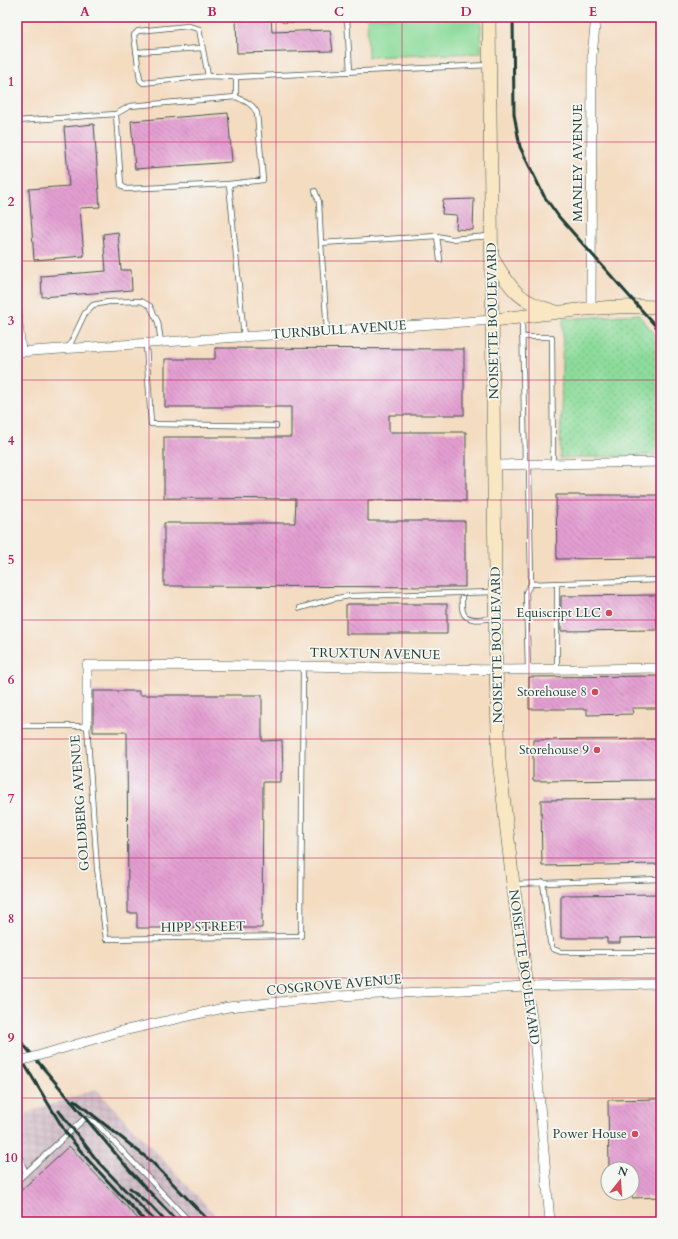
<svg xmlns="http://www.w3.org/2000/svg" width="678" height="1239" font-family="Cardo,serif">
  <defs>
    <pattern id="industrial-grid" width="8" height="8" patternUnits="userSpaceOnUse"><rect width="8" height="8" fill="#d2bdc8"/><path d="M0 4h8M4 0v8" fill="none" stroke="#b4a3ac"/></pattern>
    <pattern id="park-dots" width="8" height="8" patternUnits="userSpaceOnUse"><rect width="8" height="8" fill="#8ddc9b"/><path d="M2 2h.1M6 6h.1" fill="none" stroke="#73b47f" stroke-width="1.8" stroke-linecap="round"/></pattern>
    <pattern id="building-back-hatch" width="6" height="6" patternUnits="userSpaceOnUse"><rect width="6" height="6" fill="#e49fd2"/><path d="M-1 5l2 2M0 0l6 6M5-1l2 2" fill="none" stroke="#b883ab"/></pattern>
  </defs>
  <rect width="100%" height="100%" fill="#f6f6f2"/>
  <filter id="ink" filterUnits="userSpaceOnUse"><feTurbulence type="fractalNoise" baseFrequency=".025" numOctaves="2"/><feDisplacementMap in="SourceGraphic" scale="8" xChannelSelector="R" yChannelSelector="G"/><feConvolveMatrix kernelMatrix="1 2 1 2 8 2 1 2 1" color-interpolation-filters="sRGB"/></filter>
  <filter id="wash" filterUnits="userSpaceOnUse"><feTurbulence type="fractalNoise" baseFrequency=".012" numOctaves="4" result="noise"/><feDisplacementMap in="SourceGraphic" scale="16" xChannelSelector="R" yChannelSelector="G"/><feGaussianBlur stdDeviation="0.9" result="paint"/><feColorMatrix in="noise" values="0 0 0 0 0 0 0 0 0 0 0 0 0 0 0 0 0 1.4 0 .05"/><feComposite in="paint" operator="in"/></filter>
  <g filter="url(#wash)">
    <rect width="100%" height="100%" fill="#f4dcc1"/>
    <path fill="url(#industrial-grid)" d="M96 1089 222 1222H17V1116Z"/>
    <path fill="#8ddc9b" stroke="#568c68" d="M367 17H481V53L368 57Z"/>
    <path fill="url(#park-dots)" stroke="#568c68" d="M638 314 661 341V455L560 458 563 319Z"/>
    <g id="blocks">
      <path fill="url(#building-back-hatch)" d="M236 17H271L272 32 330 30 333 51 237 53Z
        M228 113 232 162 135 169 131 121Z
        M94 124 100 207 80 208 84 256 34 260 29 189 69 186 64 127Z
        M474 199 473 230 456 229 457 215 442 214 443 200Z
        M118 232 121 270H131L132 290 42 297 41 276 106 271 103 234Z
        M215 348 464 349V415H389V432H466V501L368 500V521H465V587L164 586V523H295L296 499 164 498V437H291V407H165V359H215Z
        M556 495H661V558L557 559Z
        M656 595 657 630 561 631V596Z
        M346 604H447V634H346Z
        M661 676V708H632L633 714 587 715V709H529V677Z
        M93 691H139V695H262V741L282 740 283 772H281V782H263L262 928H137V913H128L127 732H93Z
        M661 739V780L533 781V740Z
        M661 799V864L542 866 541 800Z
        M661 894V937L620 938V943H607V938H561V895Z
        M661 1099V1197L632 1198V1169H609L608 1100Z
        M69 1146 141 1222H17V1194Z"/>
    </g>
  </g>
  <g filter="url(#ink)">
    <use href="#blocks" fill-opacity="0" stroke="#3f5549" stroke-width="1"/>
    <g fill="none" stroke-linecap="round" stroke-linejoin="round">
      <defs>
        <path id="lane" d="M284 17V20L347 17
          M347 17 350 72
          M136 52 202 48
          M208 76 143 83 140 80 134 35 138 31 188 26 199 29 208 76 236 77
          M236 97V77L489 65
          M17 121 116 114 130 106 236 97C245 101 253 104 257 113L263 180 229 184 126 189 121 185 116 114
          M229 184 244 337
          M315 191 319 202 321 243
          M437 236 440 260
          M522 319 525 464
          M327 331 321 243 437 236 451 239 490 236
          M522 337H552L553 464
          M146 344 151 424 276 426
          M68 349 85 313 93 305 108 302 141 301 150 306 158 322 161 342
          M529 464 531 584
          M462 593C462 599 461 606 463 612 466 623 486 619 494 618
          M300 608 332 599 349 596 495 592
          M557 669V583
          M528 670 526 592 531 584 659 580
          M87 725 97 868 106 939 301 936 303 666
          M17 726H87
          M543 882 550 942 553 949 561 952H661
          M515 884 661 879
          M17 1152 26 1173
          M17 1181 85 1118 95 1122 190 1222"/>
        <path id="street" d="M591 309 592 55 596 17
          M17 312 21 352
          M17 352 493 320
          M495 465 661 462
          M87 725V665L303 666 496 670 661 668
          M527 987 533 1024 550 1222
          M339 996 527 987 661 984"/>
        <path id="secondary" d="M489 17 496 670 499 760 513 884 527 987
          M492 257C510 287 517 302 554 311
          M493 320C548 314 605 304 661 307"/>
      </defs>
      <use href="#lane" stroke="#3f5549" stroke-width="6"/>
      <use href="#street" stroke="#3f5549" stroke-width="10"/>
      <use href="#secondary" stroke="#3f5549" stroke-width="14"/>
      <use href="#lane" stroke="#fff" stroke-width="4.5"/>
      <use href="#street" stroke="#fff" stroke-width="9"/>
      <use href="#secondary" stroke="#f9e7c3" stroke-width="13"/>
      <path stroke="#1f3d34" stroke-width="3" d="M513 17 514 114 520 147 544 196 559 217 661 332
        M17 1037 131 1172 178 1222
        M17 1052 66 1133 89 1161 146 1222
        M74 1100 152 1162 210 1222
        M59 1111 99 1163 156 1222
        M130 1188 151 1206 166 1222"/>
      <defs>
        <path id="street-bridge" d="M17 1062 118 1032 228 1007 339 996"/>
      </defs>
      <use href="#street-bridge" stroke="#3f5549" stroke-width="10" stroke-linecap="butt"/>
      <use href="#street-bridge" stroke="#fff" stroke-width="9"/>
    </g>
  </g>
  <path fill="none" stroke="#c2185b" stroke-width="1" stroke-opacity="0.55" d="M149 17V1222M276 17V1222M402 17V1222M529 17V1222M17 142H661M17 261H661M17 380H661M17 500H661M17 620H661M17 739H661M17 858H661M17 978H661M17 1098H661"/>
  <g fill="#d1495b" stroke="#f6f6f2" stroke-width="1.5">
    <circle cx="609" cy="613" r="4"/>
    <circle cx="595" cy="692" r="4"/>
    <circle cx="597" cy="750" r="4"/>
    <circle cx="635" cy="1134" r="4"/>
  </g>
  <g text-anchor="middle" dominant-baseline="central" stroke-width="3.5" stroke-linejoin="round" paint-order="stroke">
    <g font-size="13" fill="#1f3d34" stroke="#f6f6f2">
      <text transform="translate(578 163) rotate(-90)">MANLEY AVENUE</text>
      <text transform="translate(493 321) rotate(-91)">NOISETTE BOULEVARD</text>
      <text transform="translate(339 330) rotate(-4)">TURNBULL AVENUE</text>
      <text transform="translate(497 645) rotate(-91)">NOISETTE BOULEVARD</text>
      <text transform="translate(375 654) rotate(1)">TRUXTUN AVENUE</text>
      <text transform="translate(80 803) rotate(-94)">GOLDBERG AVENUE</text>
      <text transform="translate(203 927) rotate(-1)">HIPP STREET</text>
      <text transform="translate(524 967) rotate(82)">NOISETTE BOULEVARD</text>
      <text transform="translate(334 985) rotate(-5)">COSGROVE AVENUE</text>
    </g>
    <g font-size="13" fill="#1f3d34" stroke="#f6f6f2" text-anchor="end">
      <text x="601" y="613">Equiscript LLC</text>
      <text x="587" y="692">Storehouse 8</text>
      <text x="589" y="750">Storehouse 9</text>
      <text x="627" y="1134">Power House</text>
    </g>
  </g>
  <rect width="678" height="1239" fill="none" stroke="#f6f6f2" stroke-width="44"/>
  <g transform="translate(620 1181) rotate(17)"><circle r="19" fill="#f6f6f2" stroke="#a0aca6"/>
  <path d="M0-3L7 15L0 10L-7 15Z" fill="#d1495b"/>
  <text y="-6" font-size="11" font-weight="bold" text-anchor="middle" fill="#1f3d34">N</text>
  </g>
  <rect x="22" y="22" width="634" height="1195" fill="none" stroke="#c2185b" stroke-width="1.5"/>
  <g font-size="13" text-anchor="middle" font-weight="bold" fill="#c2185b">
    <text x="85" y="16">A</text>
    <text x="212" y="16">B</text>
    <text x="339" y="16">C</text>
    <text x="466" y="16">D</text>
    <text x="593" y="16">E</text>
    <text x="11" y="86">1</text>
    <text x="11" y="206">2</text>
    <text x="11" y="325">3</text>
    <text x="11" y="445">4</text>
    <text x="11" y="564">5</text>
    <text x="11" y="684">6</text>
    <text x="11" y="803">7</text>
    <text x="11" y="923">8</text>
    <text x="11" y="1042">9</text>
    <text x="11" y="1162">10</text>
  </g>
</svg>
